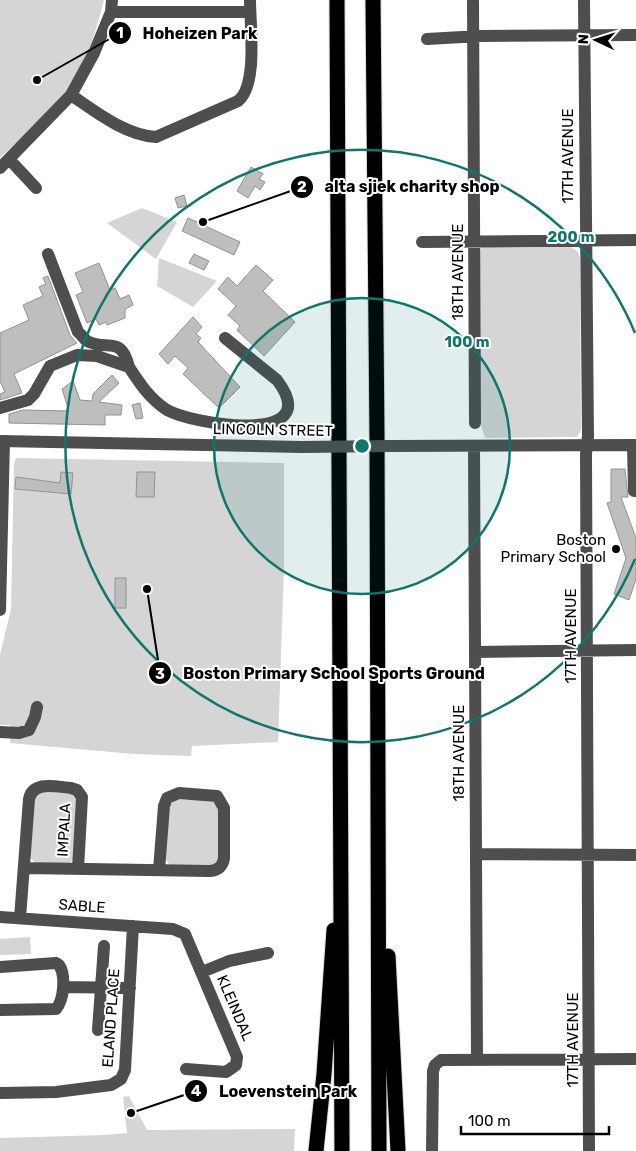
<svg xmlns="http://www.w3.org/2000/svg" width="636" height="1151" font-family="Rubik,sans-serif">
  <rect width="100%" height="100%" fill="#fff"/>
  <path fill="#d5d5d5" d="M0 0H104C97 27 88 59 73 83 55 112 24 135 0 158Z
    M142 208 177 222 156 259 107 223Z
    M483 247H571L578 252 580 259 581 430 577 437 485 438 480 422 479 250Z
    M159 258 217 281 193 307 157 286Z
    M16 458 284 463V568L278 742 192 746 191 756 134 754 10 743 11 725H0V655L11 609 14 464Z
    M40 791 70 792 76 796 73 860 69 864 34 862 30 857 33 798Z
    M210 798 219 804 220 859 215 865H170L165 859 168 806 172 800Z
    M30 937 31 954 0 955V939Z
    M129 1096 147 1130 295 1129 294 1151H0V1138L105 1135 127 1133 123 1097Z"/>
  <path fill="#bebebe" stroke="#929292" d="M251 167 263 174 259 179 265 182 260 190 255 186 248 198 237 191Z
    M184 195 187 206 178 208 175 198Z
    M188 218 240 242 234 255 182 231Z
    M194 254 209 261 204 270 189 263Z
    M99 263 110 290 115 288 120 299 129 295 133 305 125 309V318L107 325 106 322 99 325 96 319 87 323 76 295 83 292 75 273Z
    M256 265 273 280 263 291 295 322 264 356 237 330 240 326 228 315 236 306 218 289 228 277 237 286Z
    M48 276 70 335 77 343 14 374 22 393 0 400V394L5 392 0 381V333L29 320 23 305 43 296 39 287 46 284 43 278Z
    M193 317 202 327 196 334 201 338 198 342 240 387 219 408 183 374 188 368 175 356 168 364 159 354Z
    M112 375 119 383 99 402 122 405 121 415H105V425L9 423V414L23 410 69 411 62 389 73 381 80 400 92 401 93 394Z
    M140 403 143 418 136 419 132 405Z
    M611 469H625L628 497H621L636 538V579L629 600 614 594 626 558 607 503 611 502Z
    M61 472 73 473 71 494 15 489 16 477 60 483Z
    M137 472H155L154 497H136Z
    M115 578H126V608H115Z"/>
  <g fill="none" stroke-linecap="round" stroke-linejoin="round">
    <defs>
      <path id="highway" d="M337 0 342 1151
        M373 0 377 437 379 1151
        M388 956 398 1151
        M316 1151 324 1074 334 930"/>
    </defs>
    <use href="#highway" stroke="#dbdbdb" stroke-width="17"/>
    <path stroke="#4e4e4e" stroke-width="12" d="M473 0 475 423
      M584 0 588 436 586 454 589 1151
      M111 12H250
      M427 39 480 36 636 35
      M71 95C96 112 125 135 156 137L238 101C258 85 250 26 250 0
      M9 159 36 188
      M0 168 71 95 94 53 111 12 112 0
      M422 242 636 240
      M129 367C140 384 150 399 167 410 194 425 327 446 277 380L225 338
      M0 408 28 400 34 394 50 366 77 355 97 356 129 367C121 334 107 352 87 341 84 339 81 334 78 332L48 254
      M0 441 302 447
      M633 445 634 491
      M391 446 636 445
      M474 446 477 1059
      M0 610 4 441
      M475 652 636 650
      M0 732 19 733 29 730 35 717 37 707
      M476 854 636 855
      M25 868 209 871C218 871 223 866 224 858V808L217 796 179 793 167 798 164 806 159 870
      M0 917 173 929 185 934 237 1057 236 1065 226 1072 186 1069
      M20 918 29 799C33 780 57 787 71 788L77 790 82 797 78 869
      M0 967 56 963 59 965C66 975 64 1000 56 1009L0 1010
      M202 972 229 961 268 953
      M63 987 130 988
      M98 1030 104 946
      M0 1093 56 1092 111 1085 121 1079 125 1070 133 926
      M432 1151 433 1071 435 1065 441 1060 636 1059"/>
    <use href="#highway" stroke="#000" stroke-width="15"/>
    <path stroke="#4e4e4e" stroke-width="12" d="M302 447 391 446"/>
  </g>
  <circle cx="362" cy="446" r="148" fill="#0f766e" fill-opacity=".12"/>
  <g fill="none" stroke="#0f766e" stroke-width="2.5">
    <circle cx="362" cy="446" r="148"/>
    <path d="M635 559A296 296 0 1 1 635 333"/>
  </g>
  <circle fill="#000" stroke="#fff" stroke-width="2" cx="616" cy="549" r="5"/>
  <g text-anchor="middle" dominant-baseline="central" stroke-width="4" stroke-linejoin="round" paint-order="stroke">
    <g font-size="15" fill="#000" stroke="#fff">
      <text transform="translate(568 156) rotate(-90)">17TH AVENUE</text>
      <text transform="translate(458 272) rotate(-90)">18TH AVENUE</text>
      <text transform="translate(273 430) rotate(1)">LINCOLN STREET</text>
      <text transform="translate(571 636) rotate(-90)">17TH AVENUE</text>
      <text transform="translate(459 753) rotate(-90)">18TH AVENUE</text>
      <text transform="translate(64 830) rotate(-87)">IMPALA</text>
      <text transform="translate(82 906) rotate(4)">SABLE</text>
      <text transform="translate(235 1008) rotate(67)">KLEINDAL</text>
      <text transform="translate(111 1018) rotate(-86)">ELAND PLACE</text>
      <text transform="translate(573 1040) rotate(-90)">17TH AVENUE</text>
    </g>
    <g font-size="15" fill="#000" stroke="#fff" text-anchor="end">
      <text x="606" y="540">Boston<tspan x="606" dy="17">Primary School</tspan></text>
    </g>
  </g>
  <circle cx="362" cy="446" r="8" fill="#0f766e" stroke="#fff" stroke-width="2.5"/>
  <g font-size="15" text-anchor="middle" font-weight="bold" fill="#0f766e" stroke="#fff" stroke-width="4" stroke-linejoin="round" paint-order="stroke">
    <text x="571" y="242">200 m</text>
    <text x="467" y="347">100 m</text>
  </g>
  <path fill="none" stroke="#000" stroke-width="2" d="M37 80L120 33M203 222L302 187M147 589L160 673M131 1113L196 1091"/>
  <g fill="#000" stroke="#fff" stroke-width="2">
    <circle cx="37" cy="80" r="5"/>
    <circle cx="203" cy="222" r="5"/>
    <circle cx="147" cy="589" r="5"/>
    <circle cx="131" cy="1113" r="5"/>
    <circle cx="120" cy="33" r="12"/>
    <circle cx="302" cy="187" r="12"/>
    <circle cx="160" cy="673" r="12"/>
    <circle cx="196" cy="1091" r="12"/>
  </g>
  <g font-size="15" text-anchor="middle" font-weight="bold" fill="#fff">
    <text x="120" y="38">1</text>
    <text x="302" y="192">2</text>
    <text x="160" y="679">3</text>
    <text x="196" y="1096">4</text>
  </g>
  <g font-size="16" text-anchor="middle" font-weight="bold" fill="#000" stroke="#fff" stroke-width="4" stroke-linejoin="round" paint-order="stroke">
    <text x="200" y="39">Hoheizen Park</text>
    <text x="412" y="192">alta sjiek charity shop</text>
    <text x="334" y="679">Boston Primary School Sports Ground</text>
    <text x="288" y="1097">Loevenstein Park</text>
  </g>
  <g transform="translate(596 40) rotate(274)" stroke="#ffffff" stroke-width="4" paint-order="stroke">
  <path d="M0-4L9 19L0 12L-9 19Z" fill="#000000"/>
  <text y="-8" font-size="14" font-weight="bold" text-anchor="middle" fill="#000000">N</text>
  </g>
  <path d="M461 1126v8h148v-8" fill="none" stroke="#000000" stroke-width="2.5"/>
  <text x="468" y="1126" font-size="15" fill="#000000" stroke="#ffffff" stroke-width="4" paint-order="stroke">100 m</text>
</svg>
